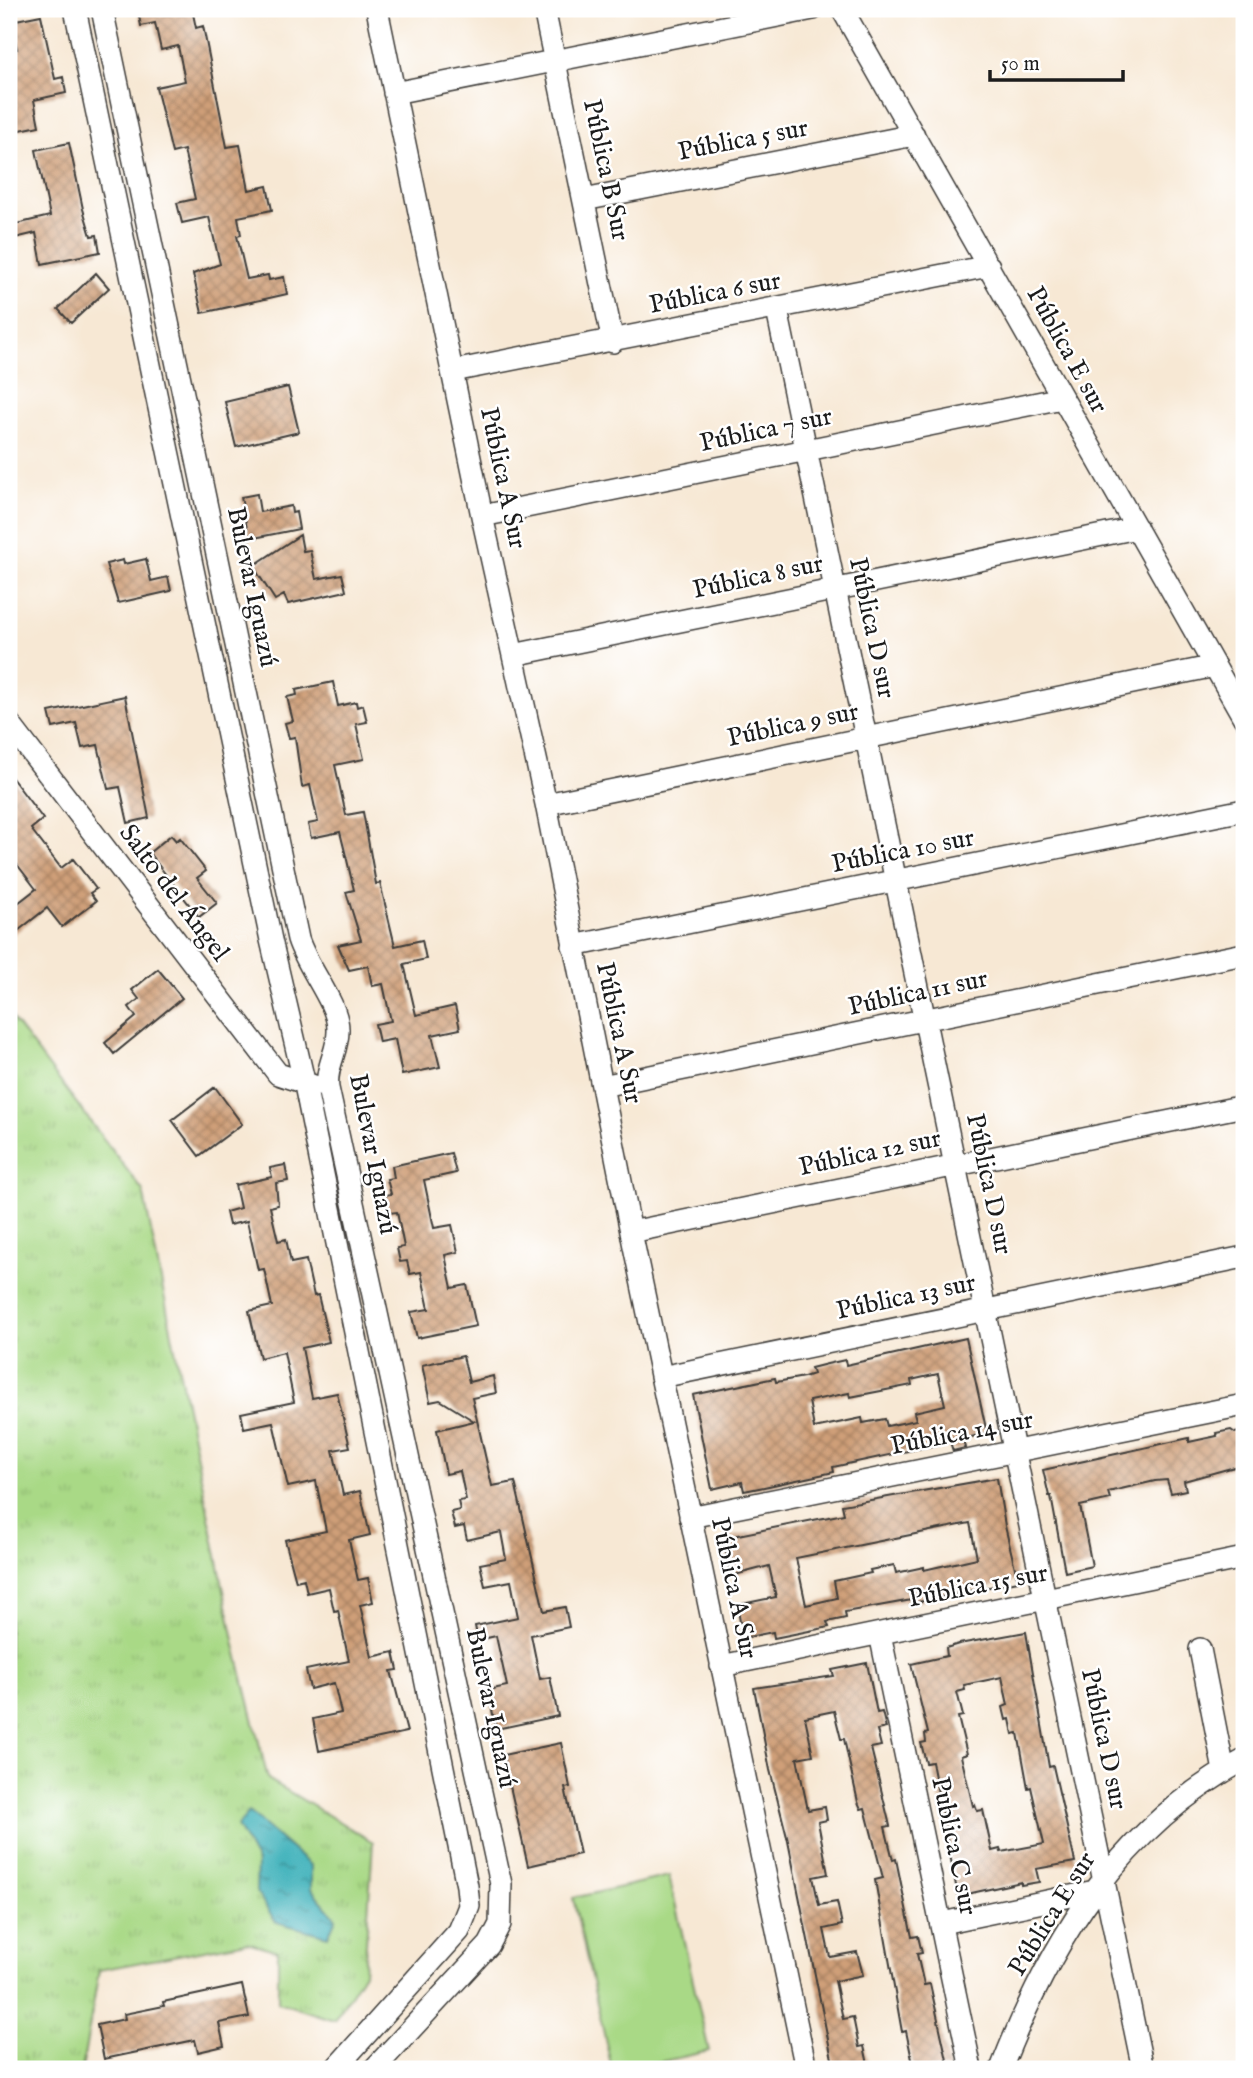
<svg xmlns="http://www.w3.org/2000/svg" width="1253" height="2078" font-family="'IM FELL English',serif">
  <defs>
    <pattern id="grass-tufts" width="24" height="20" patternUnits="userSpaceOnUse" patternTransform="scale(1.75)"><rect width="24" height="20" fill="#a9d986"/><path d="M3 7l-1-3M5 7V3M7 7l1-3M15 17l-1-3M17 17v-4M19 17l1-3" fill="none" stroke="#91ba73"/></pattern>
    <pattern id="water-ripples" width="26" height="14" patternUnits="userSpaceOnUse" patternTransform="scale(1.75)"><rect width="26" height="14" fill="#43b3bc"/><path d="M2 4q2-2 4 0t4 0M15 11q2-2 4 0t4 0" fill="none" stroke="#379198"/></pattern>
    <pattern id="building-cross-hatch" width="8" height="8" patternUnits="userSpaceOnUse" patternTransform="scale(1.75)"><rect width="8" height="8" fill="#cf9f78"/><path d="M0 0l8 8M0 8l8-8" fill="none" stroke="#a78162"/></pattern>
  </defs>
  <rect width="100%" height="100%" fill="#fff"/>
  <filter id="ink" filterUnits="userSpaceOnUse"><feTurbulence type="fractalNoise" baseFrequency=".0143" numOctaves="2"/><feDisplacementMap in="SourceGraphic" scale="14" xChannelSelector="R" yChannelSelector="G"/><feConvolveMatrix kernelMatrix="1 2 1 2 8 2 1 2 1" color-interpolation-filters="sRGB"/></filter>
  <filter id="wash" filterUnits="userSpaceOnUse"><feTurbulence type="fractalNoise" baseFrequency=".00686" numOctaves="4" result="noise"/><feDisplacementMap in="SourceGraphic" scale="28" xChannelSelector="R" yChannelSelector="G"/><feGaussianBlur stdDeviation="1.57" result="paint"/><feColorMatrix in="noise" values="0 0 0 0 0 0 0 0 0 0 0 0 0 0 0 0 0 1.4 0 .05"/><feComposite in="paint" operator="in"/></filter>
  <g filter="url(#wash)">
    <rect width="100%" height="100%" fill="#f7e8d4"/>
    <path fill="url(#grass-tufts)" stroke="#627a51" stroke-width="2" d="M9 1014 143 1191 235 1645 268 1779 373 1842 364 1973 334 2020 278 2002V1951L247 1942 99 1970 82 2069H9Z"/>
    <path fill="#a9d986" stroke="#627a51" stroke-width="2" d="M669 1876 709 2051 629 2069H612L573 1898Z"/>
    <path fill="url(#water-ripples)" stroke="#30686c" stroke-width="2" d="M249 1812 311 1866V1889L336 1918 328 1936 276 1922 256 1892 257 1862 237 1826Z"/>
    <g id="blocks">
      <path fill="url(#building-cross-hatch)" fill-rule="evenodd" d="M146 9H192L196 28 203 26 227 147 240 145 249 190 267 186 272 210 238 217 241 235 237 236 247 279 268 275 269 280 284 277 287 294 202 313 193 274 220 264 209 217 182 223 177 203 195 199 184 150 172 153 156 87 185 81 178 46 161 50 155 23 141 26 138 11Z
        M41 15 55 79 63 77 66 93 34 100 39 126 11 132 9 51 17 49 11 21Z
        M69 143 83 209 91 236 97 235 100 252 42 264 36 233 15 238 12 225 50 216 36 150Z
        M96 273 109 288 71 323 58 309Z
        M288 387 299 432 236 447 225 402Z
        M257 494 260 512 291 506 292 513 296 512 299 529 249 539 241 497Z
        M300 535 303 551 310 550 316 579 342 574 346 591 288 604 284 595 275 600 253 566Z
        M146 559 151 581 168 577 171 591 118 603 106 564 123 560 124 564Z
        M333 682 338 706 356 702 357 707 363 705 367 722 356 724 364 759 335 765 346 815 363 812 376 884 380 883 395 946 422 940 426 959 404 964 416 1015 455 1006 460 1029 432 1035 440 1067 402 1075 395 1039 379 1042 375 1024 391 1021 383 984 372 986 368 966 349 970 338 945 361 940 346 892 354 890 347 860 340 832 311 838 308 824 318 822 310 785 302 787 295 737 289 738 285 723 293 721 287 697 297 695 296 690Z
        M125 696 149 818 128 823 120 787 108 789 98 745 82 748 76 723 53 728 49 712Z
        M9 774 43 819 31 829 61 868 73 859 96 889 90 893 96 901 62 927 47 908 9 938V910L36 889 9 854Z
        M171 835 176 841 180 838 206 871 197 878 217 903 199 917 149 853Z
        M158 969 182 998 114 1054 105 1043 136 1017 129 1007 139 999 132 990Z
        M215 1087 242 1124 199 1156 172 1120Z
        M451 1153 456 1173 424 1180 434 1228 452 1225 458 1252 445 1255 452 1288 467 1285 476 1326 417 1338 411 1312 429 1309 421 1272 410 1274 407 1261 400 1262 397 1248 404 1247 397 1212 389 1213 385 1195 391 1194 387 1179 394 1178 392 1166Z
        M285 1165 288 1181 276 1183 278 1205 270 1207 278 1241 286 1239 291 1263 306 1260 314 1296 318 1295 329 1342 302 1348 312 1398 337 1393 350 1447 333 1450 343 1495 360 1491 370 1535 349 1540 358 1580 368 1578 373 1602 360 1605 372 1657 394 1652 398 1670 391 1671 407 1732 319 1751 313 1719 341 1713 334 1683 310 1689 306 1670 349 1661 338 1610 334 1611 329 1588 307 1593 304 1579 296 1581 285 1540 326 1531 316 1481 288 1487 273 1422 244 1428 241 1413 294 1402 284 1352 260 1358 249 1311 272 1306 264 1269 258 1270 247 1221 229 1225 226 1212 240 1208 235 1185 272 1177 270 1168Z
        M966 1338 987 1433 963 1439 965 1448 953 1451 950 1442 833 1467 834 1472 764 1487 744 1491 742 1482 712 1489 693 1395 775 1378 776 1382 804 1377 813 1374 811 1368 827 1364 845 1360 846 1365ZM938 1374 945 1405 914 1412 916 1420 887 1426 885 1419 863 1423 862 1418 814 1428 809 1401 849 1393 850 1397 912 1385 911 1380Z
        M463 1356 469 1382 493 1376 496 1393 472 1398 492 1486 515 1482 544 1611 565 1607 569 1627 531 1635 540 1679 550 1677 558 1716 496 1729 488 1690 507 1686 496 1636 478 1640 475 1626 518 1617 511 1581 485 1586 480 1564 506 1559 501 1532 467 1540 464 1526 455 1528 451 1512 460 1510 458 1501 466 1500 460 1471 446 1474 437 1430 474 1421 440 1400 430 1402 422 1365Z
        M1231 1430 1235 1433 1244 1431 1242 1465 1184 1481 1186 1490 1171 1493 1167 1480 1155 1481 1108 1492 1110 1499 1080 1506 1092 1566 1065 1572 1051 1496H1049L1043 1470 1189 1438V1442L1217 1436 1216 1433Z
        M997 1478 1005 1526 1018 1581 913 1603 912 1600 845 1612 846 1618 827 1622 829 1627 774 1638 773 1632 743 1638 737 1605 776 1597 769 1566 731 1576 723 1538 844 1514 842 1505ZM970 1523 977 1558 924 1570V1567L896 1573 894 1565 870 1570 871 1573 834 1581 837 1598 806 1605 796 1558Z
        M1026 1632 1049 1767 1053 1766 1075 1862 1036 1869 1039 1882 1021 1885V1882L958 1896 932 1762 926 1763 921 1743 926 1742 925 1734 928 1733 911 1664 947 1656 946 1648 959 1644ZM1002 1677 1008 1705 1003 1707 1006 1720 1010 1719 1013 1734 1018 1733 1028 1788 1031 1787 1044 1844 1001 1852 1000 1849 992 1851 983 1810 977 1811 975 1805 973 1806 961 1756 967 1754 958 1717 963 1716 957 1692 965 1690 964 1685Z
        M867 1663 877 1713 882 1712 886 1728 877 1730 881 1746 871 1748 890 1826 885 1827 893 1860 896 1859 912 1937 918 1936 922 1953 917 1954 924 1985 930 1984 949 2069H914L906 2031 902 2032 875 1880 883 1878 865 1808 861 1809 858 1802 844 1739H841L834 1711 805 1717 813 1755 797 1758 808 1810 825 1807 827 1820 818 1822 828 1874 813 1877 819 1905 837 1902 842 1925 824 1929 830 1957 857 1952 863 1975 835 1981 843 2019 853 2017 859 2047 864 2046 869 2069H834L788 1841 770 1770 754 1688 834 1676 832 1670Z
        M561 1743 570 1787 565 1788 580 1854 528 1866 503 1755Z
        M242 1985 249 2017 219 2023 224 2046 198 2052 195 2040 104 2059 97 2025 125 2019 124 2014 164 2006 163 2002Z"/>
    </g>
  </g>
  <g filter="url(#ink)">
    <use href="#blocks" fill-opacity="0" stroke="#3d3b38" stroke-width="2"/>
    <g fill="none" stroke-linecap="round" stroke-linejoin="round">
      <defs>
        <path id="street" d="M75 9 271 940 305 1085 467 1886 469 1906 459 1931 335 2069
          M102 9 298 939C307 968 338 1003 338 1029 339 1050 325 1067 328 1088L501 1884 500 1924 489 1945 374 2069
          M377 9 482 516 546 804 631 1232 806 2069
          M544 9 613 342
          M842 9 1244 718
          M394 93 813 9
          M584 200 914 135
          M777 310 1143 2069
          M453 371 989 266
          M482 516 1062 398
          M513 655 1137 528
          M9 723 278 1074 314 1086
          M546 804 1215 666
          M573 946 1244 810
          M602 1086 1244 954
          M631 1232 1244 1106
          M661 1377 1244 1257
          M690 1517 1244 1405
          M880 1634 971 2069
          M1200 1649 1224 1771
          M721 1666 1244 1558
          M942 1923 1095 1891
          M1001 2069C1051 1940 1120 1827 1244 1760"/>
      </defs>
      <use href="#street" stroke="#3d3b38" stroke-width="24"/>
      <use href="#street" stroke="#fff" stroke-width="21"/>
    </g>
  </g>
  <g text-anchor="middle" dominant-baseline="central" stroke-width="5" stroke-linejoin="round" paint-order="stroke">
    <g font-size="26" fill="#1c1c1c" stroke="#fff">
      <text transform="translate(743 140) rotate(-11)">Pública 5 sur</text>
      <text transform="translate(606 170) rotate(78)">Pública B Sur</text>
      <text transform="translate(715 293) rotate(-11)">Pública 6 sur</text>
      <text transform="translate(1067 350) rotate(61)">Pública E sur</text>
      <text transform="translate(766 430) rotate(-12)">Pública 7 sur</text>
      <text transform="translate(503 478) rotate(78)">Pública A Sur</text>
      <text transform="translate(758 577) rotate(-12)">Pública 8 sur</text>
      <text transform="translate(252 587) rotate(78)">Bulevar Iguazú</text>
      <text transform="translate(872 628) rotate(78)">Pública D sur</text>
      <text transform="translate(793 725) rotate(-12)">Pública 9 sur</text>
      <text transform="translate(903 851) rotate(-11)">Pública 10 sur</text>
      <text transform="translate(174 893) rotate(53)">Salto del Ángel</text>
      <text transform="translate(918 993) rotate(-12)">Pública 11 sur</text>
      <text transform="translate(619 1033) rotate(78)">Pública A Sur</text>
      <text transform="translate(870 1153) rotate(-12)">Pública 12 sur</text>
      <text transform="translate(373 1154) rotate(79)">Bulevar Iguazú</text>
      <text transform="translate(989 1184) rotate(78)">Pública D sur</text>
      <text transform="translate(906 1297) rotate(-12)">Pública 13 sur</text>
      <text transform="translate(962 1433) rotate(-11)">Pública 14 sur</text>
      <text transform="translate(978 1586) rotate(-11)">Pública 15 sur</text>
      <text transform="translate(734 1588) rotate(78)">Pública A Sur</text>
      <text transform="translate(491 1708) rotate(78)">Bulevar Iguazú</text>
      <text transform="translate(1104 1739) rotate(78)">Pública D sur</text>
      <text transform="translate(954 1846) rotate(78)">Publica C sur</text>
      <text transform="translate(1052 1914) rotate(-58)">Pública E sur</text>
    </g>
  </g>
  <rect width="1253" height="2078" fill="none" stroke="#fff" stroke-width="35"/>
  <path d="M990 70v10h133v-10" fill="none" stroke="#1c1c1c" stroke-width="3.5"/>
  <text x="1001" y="70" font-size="21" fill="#1c1c1c" stroke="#ffffff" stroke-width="5" paint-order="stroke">50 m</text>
</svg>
